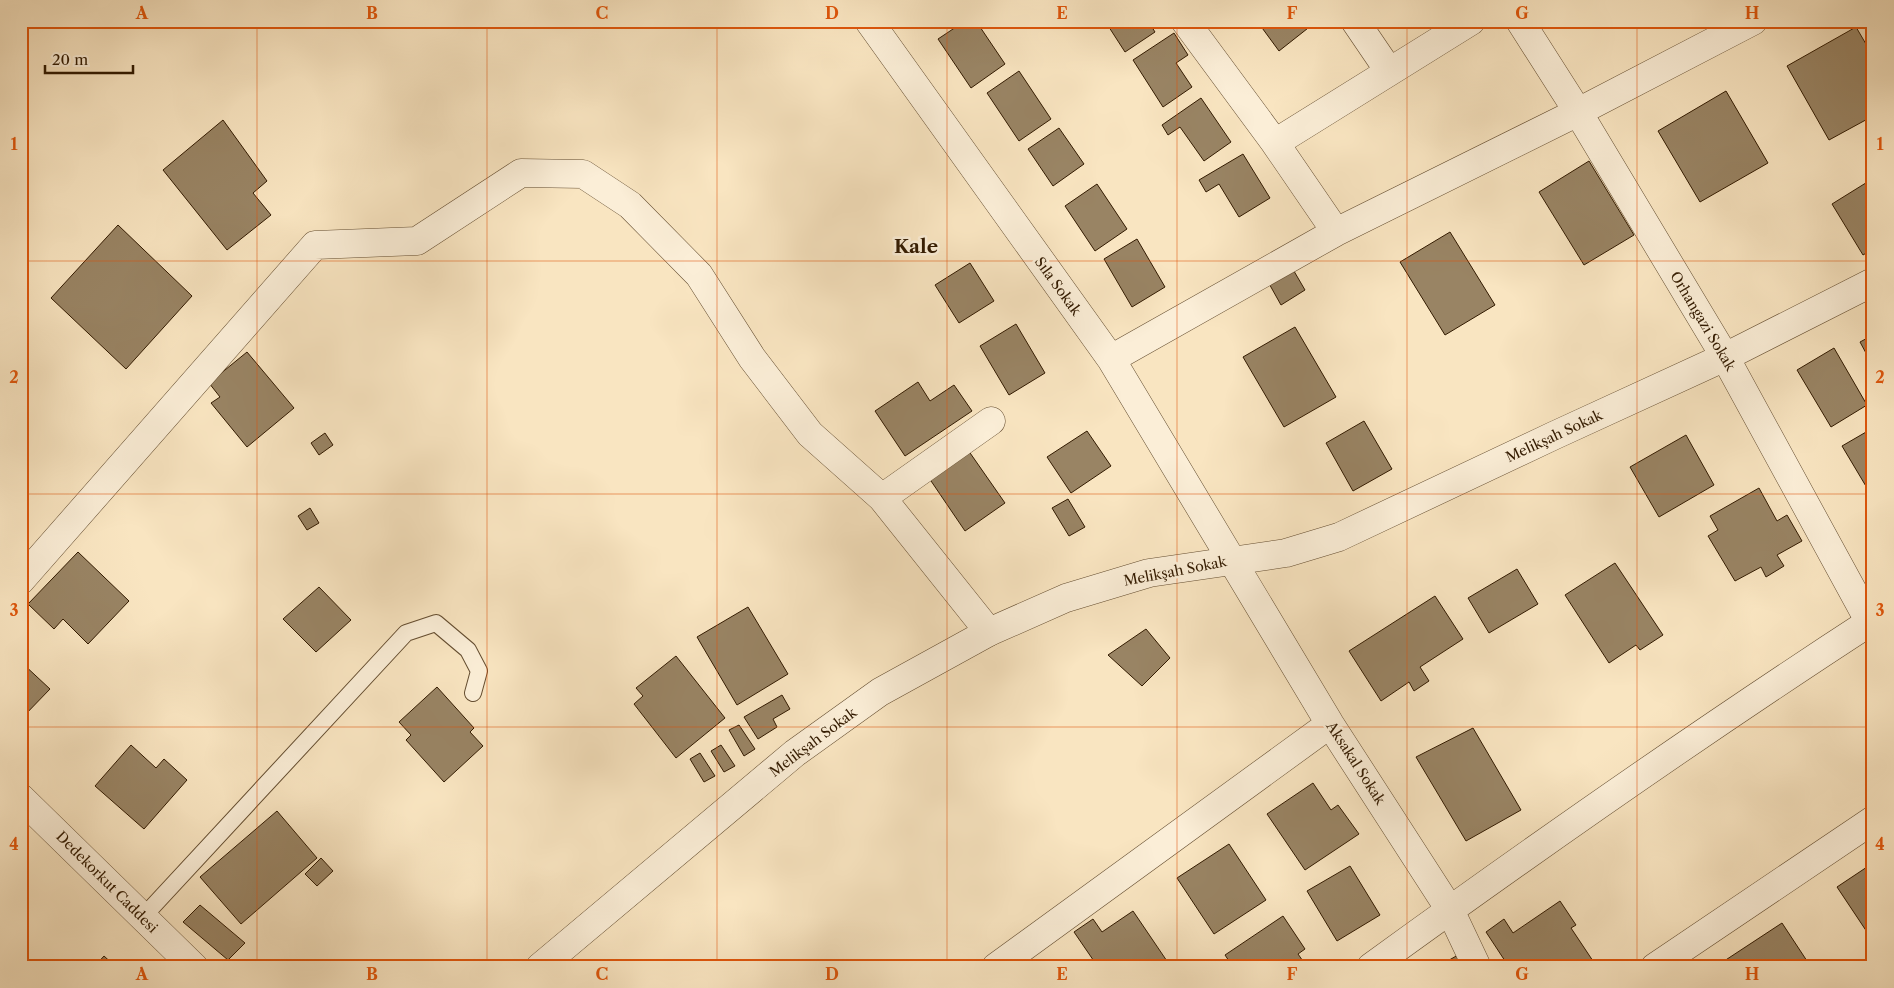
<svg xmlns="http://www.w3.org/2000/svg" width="1894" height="988" font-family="'Libre Caslon Text',serif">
  <rect width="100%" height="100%" fill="#f9e5c1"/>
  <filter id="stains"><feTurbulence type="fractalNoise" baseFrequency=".004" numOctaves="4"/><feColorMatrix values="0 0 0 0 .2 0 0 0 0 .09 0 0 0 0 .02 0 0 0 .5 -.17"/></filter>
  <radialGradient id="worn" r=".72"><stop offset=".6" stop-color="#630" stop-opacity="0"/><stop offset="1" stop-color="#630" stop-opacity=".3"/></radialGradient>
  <path fill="#998464" stroke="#321a00" d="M965 21H976L1005 64 971 88 938 39Z
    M1105 21H1148L1155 32 1125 52Z
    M1257 21H1317L1279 51Z
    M1856 27 1873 56V116L1829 140 1787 66Z
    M1174 33 1188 55 1176 63 1192 87 1163 107 1133 60Z
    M1019 71 1051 119 1019 141 987 93Z
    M1726 91 1768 163 1700 202 1658 131Z
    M1201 98 1231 142 1204 161 1180 127 1168 135 1162 125Z
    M223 120 267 181 253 193 271 215 227 250 163 170Z
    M1059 128 1084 164 1053 186 1028 149Z
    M1243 154 1270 198 1239 217 1219 184 1206 192 1199 180Z
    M1589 161 1634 235 1584 265 1539 192Z
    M1869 181 1873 187V249L1863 255 1832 204Z
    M1097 184 1127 229 1095 251 1065 206Z
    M118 225 192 296 126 369 51 298Z
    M1450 232 1495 305 1445 335 1400 262Z
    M1137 239 1165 287 1132 307 1104 259Z
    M970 263 994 301 959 323 935 285Z
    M1291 266 1305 290 1281 305 1267 280Z
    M1016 324 1045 373 1009 395 980 346Z
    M1295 327 1336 397 1284 427 1243 357Z
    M1873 335V366L1860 342Z
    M1834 348 1867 405 1831 427 1797 370Z
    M247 352 294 408 247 447 211 403 220 397 209 383Z
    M918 382 930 401 954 385 972 411 905 456 875 411Z
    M1364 421 1392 469 1353 491 1326 443Z
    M1873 428V498L1842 446Z
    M1087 431 1111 466 1071 493 1047 457Z
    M325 433 333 445 319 455 311 443Z
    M1686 435 1714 485 1659 517 1630 467Z
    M968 450 1005 503 965 531 929 478Z
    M1759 488 1777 521 1787 515 1802 541 1777 555 1784 566 1766 577 1761 567 1735 581 1708 536 1718 530 1710 516Z
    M1068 499 1085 527 1069 536 1052 508Z
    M310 508 319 523 307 530 298 516Z
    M78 552 129 601 88 644 63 619 54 629 28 604Z
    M1615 563 1663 635 1640 650 1636 645 1609 663 1565 595Z
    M1517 569 1538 604 1489 633 1468 598Z
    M319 587 351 620 316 652 283 619Z
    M1435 596 1463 639 1420 667 1429 681 1414 691 1409 682 1381 701 1349 651Z
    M748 607 788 674 737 705 697 637Z
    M1146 629 1170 658 1142 686 1108 655Z
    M676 656 725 718 676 758 634 704 643 696 636 688Z
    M21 662 50 689 21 719Z
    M437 687 474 728 470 732 483 746 444 782 406 740 411 735 399 722Z
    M782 695 790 709 773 719 777 727 758 739 744 717Z
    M739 725 755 749 744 756 729 730Z
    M1473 728 1521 810 1466 841 1416 757Z
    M131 745 156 768 164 759 187 780 144 829 95 786Z
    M721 745 735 766 724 772 711 751Z
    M700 753 715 776 704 782 690 759Z
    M1313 783 1331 810 1338 805 1359 834 1305 870 1267 814Z
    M277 811 317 858 241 924 200 877Z
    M1229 844 1266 900 1214 934 1177 878Z
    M321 858 333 871 317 886 305 874Z
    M1873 863V941L1837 887Z
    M1350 866 1380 915 1337 941 1307 891Z
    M1560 901 1576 925 1571 928 1597 967H1533L1532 965 1530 967H1509L1486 932 1504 919 1513 933Z
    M200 905 245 943 228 960 183 922Z
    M1133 911 1171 967H1098L1074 932 1093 919 1102 932Z
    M1283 916 1305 949 1298 954 1307 967H1233L1225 955Z
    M1782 923 1809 964 1805 967H1715Z
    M1458 955 1464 967H1437Z
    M104 956 116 967H94Z"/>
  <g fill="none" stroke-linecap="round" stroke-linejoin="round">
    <defs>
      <path id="service" d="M142 918 406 633 436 623 468 650 479 671 473 693"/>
      <path id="minor" d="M869 21 1111 359 1330 724 1450 910 1477 967
        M1185 21 1275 143 1336 232
        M1355 21 1389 71
        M1520 21 1578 112 1725 357
        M1275 143 1471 21
        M1111 359 1336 232 1578 112 1753 21
        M882 498 991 421
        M21 580 315 245 417 241 521 173 583 174 630 205 699 275 752 358 810 434 882 498 989 632
        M996 967 1330 724
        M1371 967C1535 848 1702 731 1873 620
        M1655 967 1873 820"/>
      <path id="tertiary" d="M1725 357 1873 628
        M21 798 194 967
        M540 967 795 753 880 692 989 632 1066 598 1149 573 1286 553 1339 537 1553 436 1725 357 1873 282"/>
    </defs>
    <use href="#service" stroke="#644d30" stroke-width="18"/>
    <use href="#minor" stroke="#644d30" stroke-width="29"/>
    <use href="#tertiary" stroke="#644d30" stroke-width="29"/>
    <use href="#service" stroke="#fbeed7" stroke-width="16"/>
    <use href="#minor" stroke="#fbeed7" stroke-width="28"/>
    <use href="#tertiary" stroke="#fbeed7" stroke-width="28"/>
  </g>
  <path fill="none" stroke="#df560b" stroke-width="1" stroke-opacity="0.55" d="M257 21V967M487 21V967M717 21V967M947 21V967M1177 21V967M1407 21V967M1637 21V967M21 261H1873M21 494H1873M21 727H1873"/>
  <g text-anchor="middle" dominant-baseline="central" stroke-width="5" stroke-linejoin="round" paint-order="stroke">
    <g font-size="14" fill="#321a00" stroke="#fbeed7">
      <text transform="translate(1058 286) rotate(54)">Sıla Sokak</text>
      <text transform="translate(1703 321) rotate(59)">Orhangazi Sokak</text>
      <text transform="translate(1554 436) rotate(-25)">Melikşah Sokak</text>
      <text transform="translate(1175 571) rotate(-11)">Melikşah Sokak</text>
      <text transform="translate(813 742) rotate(-37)">Melikşah Sokak</text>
      <text transform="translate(1356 763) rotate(57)">Aksakal Sokak</text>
      <text transform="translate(107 882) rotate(45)">Dedekorkut Caddesi</text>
    </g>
    <g font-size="19" font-weight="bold" fill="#321a00" stroke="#fbeed7">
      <text x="916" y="246">Kale</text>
    </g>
  </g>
  <rect width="1894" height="988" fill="none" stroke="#f9e5c1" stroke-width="55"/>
  <path d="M45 65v8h88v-8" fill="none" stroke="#321a00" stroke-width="2.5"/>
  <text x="52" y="65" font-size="15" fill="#321a00" stroke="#fbeed7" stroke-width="4" paint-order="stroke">20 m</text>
  <rect x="28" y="28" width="1838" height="932" fill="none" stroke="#df560b" stroke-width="2"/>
  <g font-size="16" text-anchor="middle" font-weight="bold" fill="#df560b">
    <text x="142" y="19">A</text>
    <text x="372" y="19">B</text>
    <text x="602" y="19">C</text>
    <text x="832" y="19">D</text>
    <text x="1062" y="19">E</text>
    <text x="1292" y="19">F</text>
    <text x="1522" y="19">G</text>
    <text x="1752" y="19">H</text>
    <text x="14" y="150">1</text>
    <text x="1880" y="150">1</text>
    <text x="14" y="383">2</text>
    <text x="1880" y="383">2</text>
    <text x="14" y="616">3</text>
    <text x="1880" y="616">3</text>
    <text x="14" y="850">4</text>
    <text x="1880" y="850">4</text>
    <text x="142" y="980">A</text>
    <text x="372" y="980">B</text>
    <text x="602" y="980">C</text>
    <text x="832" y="980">D</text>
    <text x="1062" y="980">E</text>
    <text x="1292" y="980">F</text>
    <text x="1522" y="980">G</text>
    <text x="1752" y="980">H</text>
  </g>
  <rect width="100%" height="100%" filter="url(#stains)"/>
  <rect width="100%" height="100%" fill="url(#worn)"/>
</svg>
